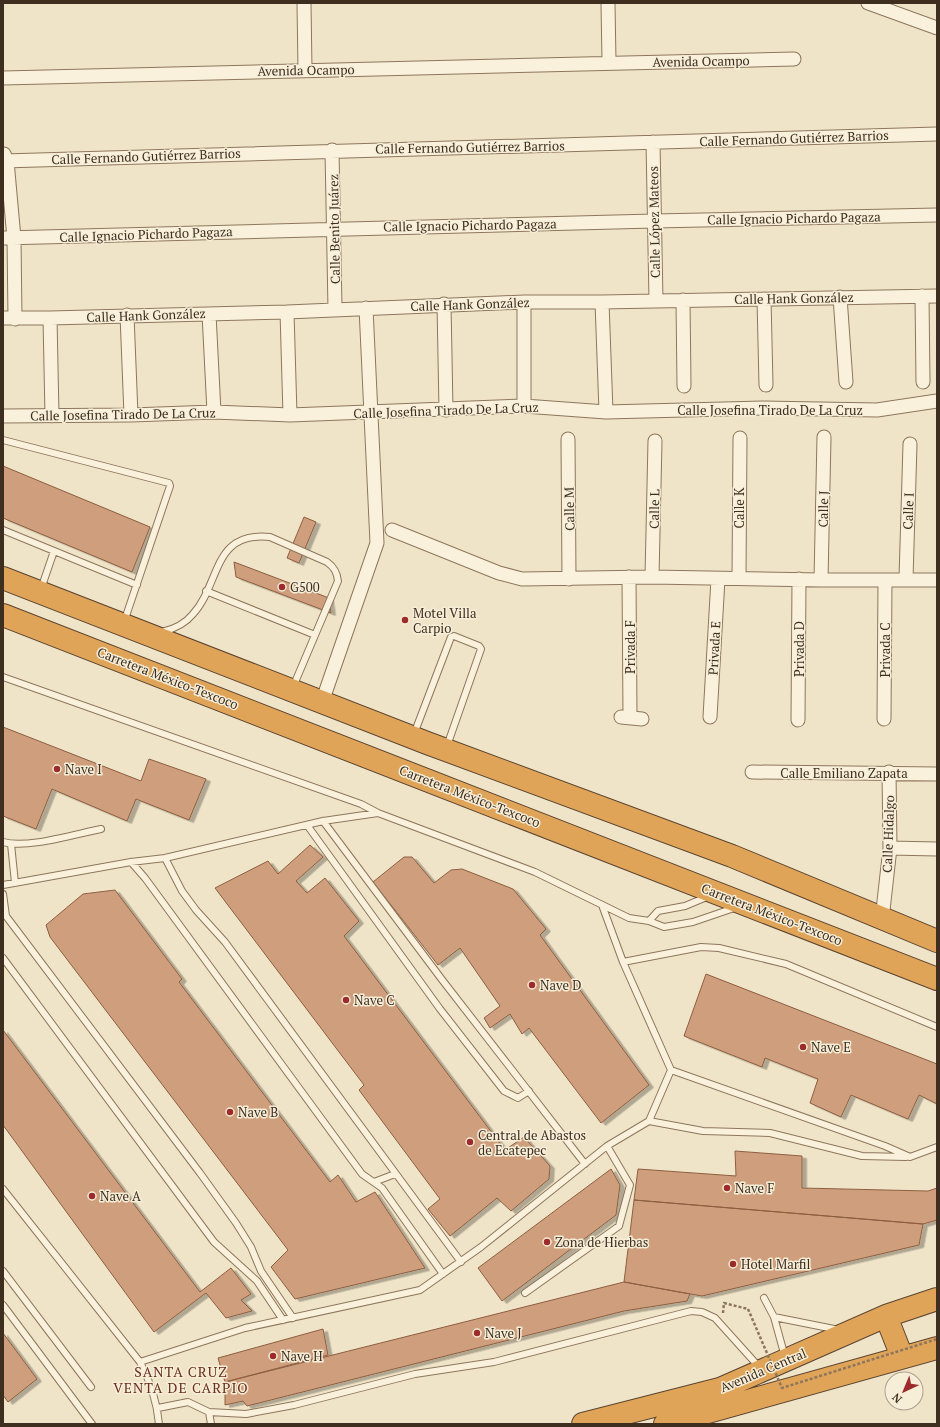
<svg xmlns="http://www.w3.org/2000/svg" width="940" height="1427" font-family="'PT Serif',serif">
  <defs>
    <filter id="shadow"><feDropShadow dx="4.5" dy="2.5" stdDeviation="0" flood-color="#0004"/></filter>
  </defs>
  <rect width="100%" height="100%" fill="#f0e4c8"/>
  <path fill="#cf9f7d" stroke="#8d5f41" filter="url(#shadow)" d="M3 466 150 527 132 572 3 518Z
    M304 517 316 522 299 563 287 558Z
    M234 562 329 598 331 613 236 577Z
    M3 727 141 781 149 759 206 779 189 820 136 799 127 821 52 789 36 829 3 816Z
    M310 845 323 857 296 881 307 893 325 878 359 921 344 936 505 1150 524 1137 550 1166 549 1179 511 1211 497 1198 450 1236 428 1209 440 1199 359 1090 364 1085 215 888 268 861 278 874Z
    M404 857H412L434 883 451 870 462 869 513 889 546 929 540 935 649 1085 601 1123 529 1028 522 1034 510 1014 490 1028 484 1018 500 1006 460 948 438 965 373 882Z
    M115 890 182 979 179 982 330 1182 338 1175 356 1202 375 1192 425 1268 295 1299 271 1267 288 1250 50 937 46 925 83 894Z
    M706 974 937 1064V1104L919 1095 908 1119 851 1095 841 1117 810 1103 818 1079 765 1058 762 1067 684 1036Z
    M3 1030 200 1292 231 1268 251 1294 241 1300 252 1311 226 1318 206 1293 154 1332 3 1125Z
    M735 1151 802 1156V1188L928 1191 937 1188V1220L923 1224 634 1200 638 1169 736 1176Z
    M611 1169 620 1185 616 1215 502 1301 478 1268Z
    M634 1200 923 1224 919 1245 702 1296 624 1282Z
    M624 1282 690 1294 687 1301 624 1311 247 1406 243 1401 225 1405V1382Z
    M323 1329 328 1355 225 1382 218 1358Z
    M3 1333 37 1379 8 1402 3 1395Z"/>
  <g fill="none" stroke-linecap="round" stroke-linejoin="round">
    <defs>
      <path id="lane" d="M3 440 169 483 170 486 124 622
        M3 530 137 585
        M41 589 54 551
        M206 591 315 635
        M162 632C174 629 185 624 193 614 221 583 212 531 270 537L327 562C334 567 337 572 338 581L293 687
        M3 677 361 804 378 813 535 872 629 918 649 921 664 927 693 922 737 907
        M414 734 451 637 454 636 479 646 481 649 447 746
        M323 821 443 981 585 1164
        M307 825 440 1009 504 1091 518 1098 529 1091
        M3 842C27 849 75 834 101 829
        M11 844 15 883
        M165 858 182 891 196 910 225 942 461 1262
        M131 862 145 878 362 1174 382 1188 443 1274
        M3 885 131 862 165 858 323 821 378 813
        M3 894 6 916 200 1173 236 1223 251 1247 261 1271 293 1318
        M602 905 623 962 671 1070 885 1146 910 1157 937 1147
        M649 921 658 911 685 906 709 896
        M3 958 214 1242 257 1281 283 1320
        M623 962 701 947 719 948 786 964 937 1027
        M649 1121 703 1131 770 1133 862 1156 906 1157
        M374 1182 395 1174
        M3 1189 140 1362C150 1381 157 1402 159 1424
        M3 1271 91 1387
        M525 1293 619 1226 630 1185 607 1146
        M764 1298 774 1317 785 1357
        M3 1305 92 1424
        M774 1317 839 1330
        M140 1362 245 1328 420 1290 481 1247 607 1146 649 1121 671 1070
        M158 1408 188 1402 209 1412 246 1414 294 1405 415 1374 494 1362 691 1311 702 1312 715 1318 760 1368
        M209 1412 211 1424"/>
      <path id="street" d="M304 3 305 70
        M608 3 609 62
        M868 3 937 28
        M3 78 794 59
        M653 142 656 301
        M332 150 335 309
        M4 154 7 161 14 238 15 319
        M3 161 937 134
        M3 238 654 221 937 215
        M922 296 923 382
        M840 297 846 382
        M764 299 766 385
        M683 300 684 386
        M524 302V406
        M602 302 606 412
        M444 304 446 410
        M287 312 290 415
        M209 314 214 412
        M127 315 131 415
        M3 318H50L287 312 524 302H602L937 296
        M50 318 52 416
        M3 416 131 415 214 412 290 415 524 406 606 412 763 408 877 410 937 401
        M568 439 569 579
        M392 530 499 573 522 579 652 577 821 580H937
        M629 577 630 717
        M652 577 655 441
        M739 578 740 438
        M906 579 910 444
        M821 580 824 437
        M322 702 377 543 366 308
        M621 717 642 719
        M710 717 718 579
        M884 719 885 581
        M798 720 799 579
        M752 772 937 774
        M890 848 937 849
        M882 919 890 848 889 772"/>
      <path id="highway" d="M3 578 427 743 732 856 937 941
        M3 615 937 979
        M886 1316 902 1357
        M583 1424 720 1389 886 1316 937 1299
        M665 1424 937 1348"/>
    </defs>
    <use href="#lane" stroke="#8d765c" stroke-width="8"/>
    <use href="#street" stroke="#8d765c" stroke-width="15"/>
    <use href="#highway" stroke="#5b4430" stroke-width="24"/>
    <path stroke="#8d765c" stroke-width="2.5" stroke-dasharray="3 2" stroke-linecap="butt" d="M723 1313 724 1303 748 1309"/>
    <use href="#lane" stroke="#faf1dc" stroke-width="6"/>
    <use href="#street" stroke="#faf1dc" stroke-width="13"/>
    <use href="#highway" stroke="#e0a458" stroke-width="22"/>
    <path stroke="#8d765c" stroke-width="2.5" stroke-dasharray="3 2" stroke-linecap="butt" d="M748 1309 782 1388 937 1339"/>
  </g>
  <g fill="#9e2a2b" stroke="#f7eed8" stroke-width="1.5">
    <circle cx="282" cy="587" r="4"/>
    <circle cx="405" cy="620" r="4"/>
    <circle cx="57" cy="769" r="4"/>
    <circle cx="532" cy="985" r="4"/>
    <circle cx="346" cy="1000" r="4"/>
    <circle cx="803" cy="1047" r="4"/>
    <circle cx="230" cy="1112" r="4"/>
    <circle cx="470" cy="1142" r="4"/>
    <circle cx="727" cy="1188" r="4"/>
    <circle cx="92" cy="1196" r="4"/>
    <circle cx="547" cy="1242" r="4"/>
    <circle cx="733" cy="1264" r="4"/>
    <circle cx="477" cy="1333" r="4"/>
    <circle cx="273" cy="1356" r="4"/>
  </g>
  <g text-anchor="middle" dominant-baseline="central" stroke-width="3" stroke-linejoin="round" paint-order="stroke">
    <g font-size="13" fill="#3d2e20" stroke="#f7eed8">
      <text transform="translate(701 61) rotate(-1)">Avenida Ocampo</text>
      <text transform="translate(306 70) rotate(-1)">Avenida Ocampo</text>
      <text transform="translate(794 138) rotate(-2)">Calle Fernando Gutiérrez Barrios</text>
      <text transform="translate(470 147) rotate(-1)">Calle Fernando Gutiérrez Barrios</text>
      <text transform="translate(146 156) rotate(-2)">Calle Fernando Gutiérrez Barrios</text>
      <text transform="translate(794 218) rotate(-1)">Calle Ignacio Pichardo Pagaza</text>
      <text transform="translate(654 222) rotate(-91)">Calle López Mateos</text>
      <text transform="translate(470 225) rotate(-1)">Calle Ignacio Pichardo Pagaza</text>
      <text transform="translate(334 229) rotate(-91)">Calle Benito Juárez</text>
      <text transform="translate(146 234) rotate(-2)">Calle Ignacio Pichardo Pagaza</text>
      <text transform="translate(794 298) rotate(-1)">Calle Hank González</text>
      <text transform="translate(470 304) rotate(-2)">Calle Hank González</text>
      <text transform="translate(146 315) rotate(-2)">Calle Hank González</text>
      <text transform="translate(446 410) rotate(-2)">Calle Josefina Tirado De La Cruz</text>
      <text x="770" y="410">Calle Josefina Tirado De La Cruz</text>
      <text transform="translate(123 414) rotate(-1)">Calle Josefina Tirado De La Cruz</text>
      <text transform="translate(739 508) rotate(-90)">Calle K</text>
      <text transform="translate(569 509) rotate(-91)">Calle M</text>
      <text transform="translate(654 509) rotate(-89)">Calle L</text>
      <text transform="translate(823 509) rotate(-89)">Calle J</text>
      <text transform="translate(908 511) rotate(-88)">Calle I</text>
      <text transform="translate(630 647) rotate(-90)">Privada F</text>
      <text transform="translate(714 648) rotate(-87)">Privada E</text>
      <text transform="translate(799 649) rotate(-90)">Privada D</text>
      <text transform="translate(885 650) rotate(-90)">Privada C</text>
      <text transform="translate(168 678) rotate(21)">Carretera México-Texcoco</text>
      <text x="844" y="773">Calle Emiliano Zapata</text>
      <text transform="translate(470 796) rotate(21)">Carretera México-Texcoco</text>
      <text transform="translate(888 834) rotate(-88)">Calle Hidalgo</text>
      <text transform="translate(772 914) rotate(21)">Carretera México-Texcoco</text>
      <text transform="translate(763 1370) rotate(-23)">Avenida Central</text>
    </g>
    <g font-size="13" fill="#3d2e20" stroke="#f7eed8" text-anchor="start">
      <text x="290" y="587">G500</text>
      <text x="413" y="613">Motel Villa<tspan x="413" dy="15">Carpio</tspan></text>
      <text x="65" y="769">Nave I</text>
      <text x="540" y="985">Nave D</text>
      <text x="354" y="1000">Nave C</text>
      <text x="811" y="1047">Nave E</text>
      <text x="238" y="1112">Nave B</text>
      <text x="478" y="1135">Central de Abastos<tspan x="478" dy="15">de Ecatepec</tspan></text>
      <text x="735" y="1188">Nave F</text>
      <text x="100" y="1196">Nave A</text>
      <text x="555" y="1242">Zona de Hierbas</text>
      <text x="741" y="1264">Hotel Marfil</text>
      <text x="485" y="1333">Nave J</text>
      <text x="281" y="1356">Nave H</text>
    </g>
    <g font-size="14" letter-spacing="1" fill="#6b2e1e" stroke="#f7eed8">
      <text x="181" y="1371">SANTA CRUZ<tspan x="181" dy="16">VENTA DE CARPIO</tspan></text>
    </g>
  </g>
  <rect width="940" height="1427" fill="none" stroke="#3d2e20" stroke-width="8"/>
  <g transform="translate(904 1391) rotate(224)"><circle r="19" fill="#f7eed8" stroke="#ada18e"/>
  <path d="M0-3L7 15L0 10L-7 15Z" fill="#9e2a2b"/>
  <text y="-6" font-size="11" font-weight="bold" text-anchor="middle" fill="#3d2e20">N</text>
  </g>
</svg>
